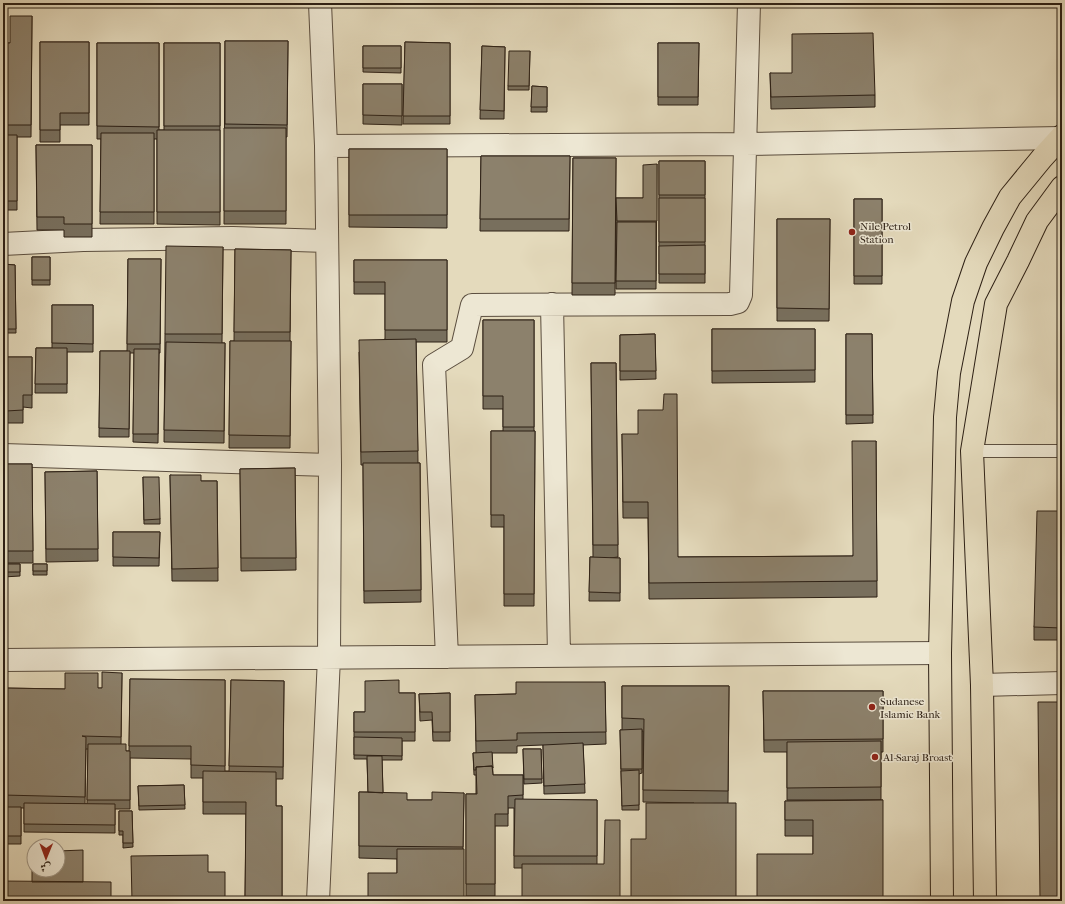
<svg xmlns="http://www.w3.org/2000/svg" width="1065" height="904" font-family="'IM FELL French Canon',Amiri,serif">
  <rect width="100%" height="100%" fill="#e4dabc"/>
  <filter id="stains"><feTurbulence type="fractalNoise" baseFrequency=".005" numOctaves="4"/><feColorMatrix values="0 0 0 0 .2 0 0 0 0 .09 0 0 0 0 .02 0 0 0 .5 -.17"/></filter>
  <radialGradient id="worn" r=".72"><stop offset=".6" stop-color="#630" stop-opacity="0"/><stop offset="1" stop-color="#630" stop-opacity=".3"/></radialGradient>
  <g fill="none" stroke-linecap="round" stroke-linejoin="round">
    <defs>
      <path id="lane" d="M972 451H1062"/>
      <path id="street" d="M326 146 745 144 1062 138
        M3 244 83 240 233 238 327 241
        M552 304 559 655
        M3 455 330 465
        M447 657 434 365 462 348 472 305 730 304 738 302 741 295 749 3
        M3 660 940 653
        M982 685 1062 683
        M318 901 329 657 330 465 326 146 320 3"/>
      <path id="primary" d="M942 901 940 653 945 417 949 373 963 301 976 263 993 228 1010 197 1042 158 1062 136
        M985 901 982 685 972 451 996 304 1018 261 1037 221 1062 187"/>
    </defs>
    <use href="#lane" stroke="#5b4e3f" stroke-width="14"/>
    <use href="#street" stroke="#5b4e3f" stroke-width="24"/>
    <use href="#primary" stroke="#2d2015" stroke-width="24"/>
    <use href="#lane" stroke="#ede7d3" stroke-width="12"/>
    <use href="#street" stroke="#ede7d3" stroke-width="22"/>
    <use href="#primary" stroke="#e4dabc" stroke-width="22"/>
  </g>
  <path fill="#786f5d" stroke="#2d2015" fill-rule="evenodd" d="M32 16 31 137H17V210H3V43H10Z
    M225 41H288L287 137H286V224H224Z
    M40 42H89V125H60V142H40Z
    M405 42 450 43V124H403Z
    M97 43H159V130H164V43H220V225L157 224V139H154V224H100L101 139H97Z
    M658 43H699L698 105H658Z
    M363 46H401V73L363 72Z
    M482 46 505 47 504 119H480Z
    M530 51 529 90H508V86Z
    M770 73 875 95V107L771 109Z
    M363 84H402V125L363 124Z
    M532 86 547 87V112H531Z
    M36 145H92V237H64V230H37Z
    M349 149H447V228L349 227Z
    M481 156H570L569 231H480Z
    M573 158H616L615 295H572Z
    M659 161H705V283H659Z
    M657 164 656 289H616V198H643Z
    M854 199H882V284H854Z
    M777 219H830L829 321H777Z
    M223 247 222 343H225L224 443 164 442 165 334Z
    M235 249 291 250 290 341H291L290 448H229L230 341H234Z
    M32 257H50V285H32Z
    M128 259H161L160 353H159L158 443 133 442 134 353H130L129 437H99L100 351H127Z
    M354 260H447V342H416L418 463H420L421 602 364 603 363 465H361L359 352 385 339V294H354Z
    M3 264 15 265 16 333H3Z
    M52 305H93V352H67V393H35L36 348H52Z
    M483 320H534V431H535L534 606H504V527H491V431H503V409H483Z
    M712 329H815V382L712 383Z
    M655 334 656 379 620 380V335Z
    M846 334H872L873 423 846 424Z
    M3 357H32V408L23 407V423H7V439H3Z
    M591 363H616L618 557 610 558H620V601H589L590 557H593Z
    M622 434 678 557 853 556 876 441 877 597 649 599 648 518H623Z
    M3 464H32L33 563H3Z
    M295 468 296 570 241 571 240 469Z
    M97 471 98 561 46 562 45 472Z
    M170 475 201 481H217L218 581H172Z
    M143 477 160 519V524H144Z
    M1062 511V640H1034V627Z
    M113 532H160L159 566H113Z
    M3 564H20V576L3 577Z
    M33 564H47V575H33Z
    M122 673 121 744 126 751H129L130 679 225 680V771H229L231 680 284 681 283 779H276V806H282V901H245L246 814H203V778H191V759L130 758V809H115V833L24 832V808H21V844H3V688L65 689 102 688ZM86 749H88L87 804H85Z
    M605 682 606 744 583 745 585 793 544 794 543 745 517 746V753H492L493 775H523V800H597V864L620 901 522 868H514V808H508V826H495V896H466V794H476V775H474L473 753H476L475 695 516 694Z
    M622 686H729L728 803 646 839 694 803 643 802V731H642V773L639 774V810H622L621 774 620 730H622Z
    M763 691H883V752H881V800H787V752H764Z
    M399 693H415V741H402V760H382L383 793 407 800H432L464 793 463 849 397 873V859L359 858V792H368L367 759H354V712H365Z
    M450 693V741H433L432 720 420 721 419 694Z
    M523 749H541L542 783 524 784Z
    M184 785 185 809 139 810 138 786Z
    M883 800 813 854V836H785V801Z
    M119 811H132L133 847 123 848V835H119Z
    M208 872 225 900V901H132Z"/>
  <path fill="#8c816c" stroke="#2d2015" d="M10 16H32L31 125H3V43H10Z
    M873 33 875 95 771 97 770 73H792V34Z
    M225 41H288L287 125 225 124Z
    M40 42H89V113H60V130H40Z
    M405 42 450 43V116H403Z
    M97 43H159V127L97 126Z
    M164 43H220V126H164Z
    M658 43H699L698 97H658Z
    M363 46H401V68H363Z
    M482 46 505 47 504 111 480 110Z
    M509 51H530L529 86H508Z
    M363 84H402V116L363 115Z
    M532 86 547 87V107H531Z
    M224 128H286V211H224Z
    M157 130H220V212H157Z
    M101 133H154V212H100Z
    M3 135H17V201H3Z
    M36 145H92V224H64V217H37Z
    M349 149H447V215H349Z
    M481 156H570L569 219H480Z
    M573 158H616L615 283H572Z
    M659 161H705V195H659Z
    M657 164V221H617L616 198H643V165Z
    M659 198H705V242H659Z
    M854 199H882V276H854Z
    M777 219H830L829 309 777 308Z
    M617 222H656V281H616Z
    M705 245V274H659V246Z
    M166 246 223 247 222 334H165Z
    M235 249 291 250 290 332H234Z
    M32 257H50V280H32Z
    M128 259H161L160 344H127Z
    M354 260H447V330H385V282H354Z
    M3 264 15 265 16 329H3Z
    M52 305H93V344L52 343Z
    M483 320H534V427H503V396H483Z
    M712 329H815V370L712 371Z
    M655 334 656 371H620V335Z
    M846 334H872L873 415H846Z
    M416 339 418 451 361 452 359 340Z
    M230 341H291L290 436 229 435Z
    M166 342 225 343 224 431 164 430Z
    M36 348H67V384H35Z
    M134 349H159L158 434H133Z
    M100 351H130L129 429 99 428Z
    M3 357H32V395H23V410L6 411 7 426H3Z
    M591 363H616L618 545H593Z
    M664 394H677L678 557 853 556 852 441H876L877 581 649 583 648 502H623L622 434H638V410H663Z
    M491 431H535L534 594H504V515H491Z
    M363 463H420L421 590 364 591Z
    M3 464H32L33 551H3Z
    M295 468 296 558H241L240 469Z
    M97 471 98 549H46L45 472Z
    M170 475H201V481H217L218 568 172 569Z
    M143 477H159L160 519 144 520Z
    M1037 511H1062V628L1034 627Z
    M113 532H160L159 558 113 557Z
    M590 557 620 558V593L589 592Z
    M3 564H20V572H3Z
    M33 564H47V571H33Z
    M102 672 122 673 121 737 82 736 86 737 85 797 3 795V748H7V735H3V688L65 689V673H98V688H102Z
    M130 679 225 680V766L191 765V746H129Z
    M231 680 284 681 283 767 229 766Z
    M399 680V693H415V732H354V712H365V681Z
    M516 682H605L606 732 517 733V740L476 741 475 695 516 694Z
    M622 686H729L728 791 643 790 644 719 622 718Z
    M763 691H883V739L764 740Z
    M450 693V732H433L432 712H420L419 694Z
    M1038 702H1062V901H1040Z
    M642 729V769H621L620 730Z
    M354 737 402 738V756L354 755Z
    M881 741V787L787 788V742Z
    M583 743 585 784 544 786 543 745Z
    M88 744H126V751H130V800H87Z
    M523 749H541L542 779H524Z
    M492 752 493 768 492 766 476 767V770H474L473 753Z
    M367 756H382L383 793 368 792Z
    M492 766 493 775H523V795L508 796V814H495V884H466V794H477L476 767Z
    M639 770V805L622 806 621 771Z
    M203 771 276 772V806H282V900L245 899 246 802H203Z
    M184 785 185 805 139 806 138 786Z
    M359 792 407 793V800H432V792L464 793 463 847 359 846Z
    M515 799 597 800V856H514Z
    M883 800V901H757V854H813V820H785V801Z
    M24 803 115 804V825L24 824Z
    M646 803H736V901H631V839H646Z
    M3 807H21V836H3Z
    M119 811H132L133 843H123V831H119Z
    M605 820H620V901H522V864H604Z
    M397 849H464V901H368V873H397Z
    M83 850V882H32V851H34V870H58V851Z
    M208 855V872H225V900L132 901 131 856Z
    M3 881 111 882V901H3Z"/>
  <g fill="#8f2418" stroke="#ede7d3" stroke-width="1.5">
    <circle cx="852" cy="232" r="4"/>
    <circle cx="872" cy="707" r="4"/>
    <circle cx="875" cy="757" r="4"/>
  </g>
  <g text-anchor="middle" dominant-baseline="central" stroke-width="3" stroke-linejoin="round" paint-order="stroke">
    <g font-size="11" fill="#2d2015" stroke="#ede7d3" text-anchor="start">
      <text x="860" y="226">Nile Petrol<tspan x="860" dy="13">Station</tspan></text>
      <text x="880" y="701">Sudanese<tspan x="880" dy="13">Islamic Bank</tspan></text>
      <text x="883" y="757">Al-Saraj Broast</text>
    </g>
  </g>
  <rect width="1065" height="904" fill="none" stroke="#e4dabc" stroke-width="16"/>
  <rect x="4" y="4" width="1057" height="896" fill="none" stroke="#2d2015" stroke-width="2"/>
  <rect x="8" y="8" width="1049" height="888" fill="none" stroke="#2d2015"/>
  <g transform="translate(46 858) rotate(181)"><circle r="19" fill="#ede7d3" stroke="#a09787"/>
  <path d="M0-3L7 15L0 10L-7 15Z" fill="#8f2418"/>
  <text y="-6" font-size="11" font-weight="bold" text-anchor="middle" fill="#2d2015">ش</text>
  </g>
  <rect width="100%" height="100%" filter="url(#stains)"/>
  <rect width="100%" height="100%" fill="url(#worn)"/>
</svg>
